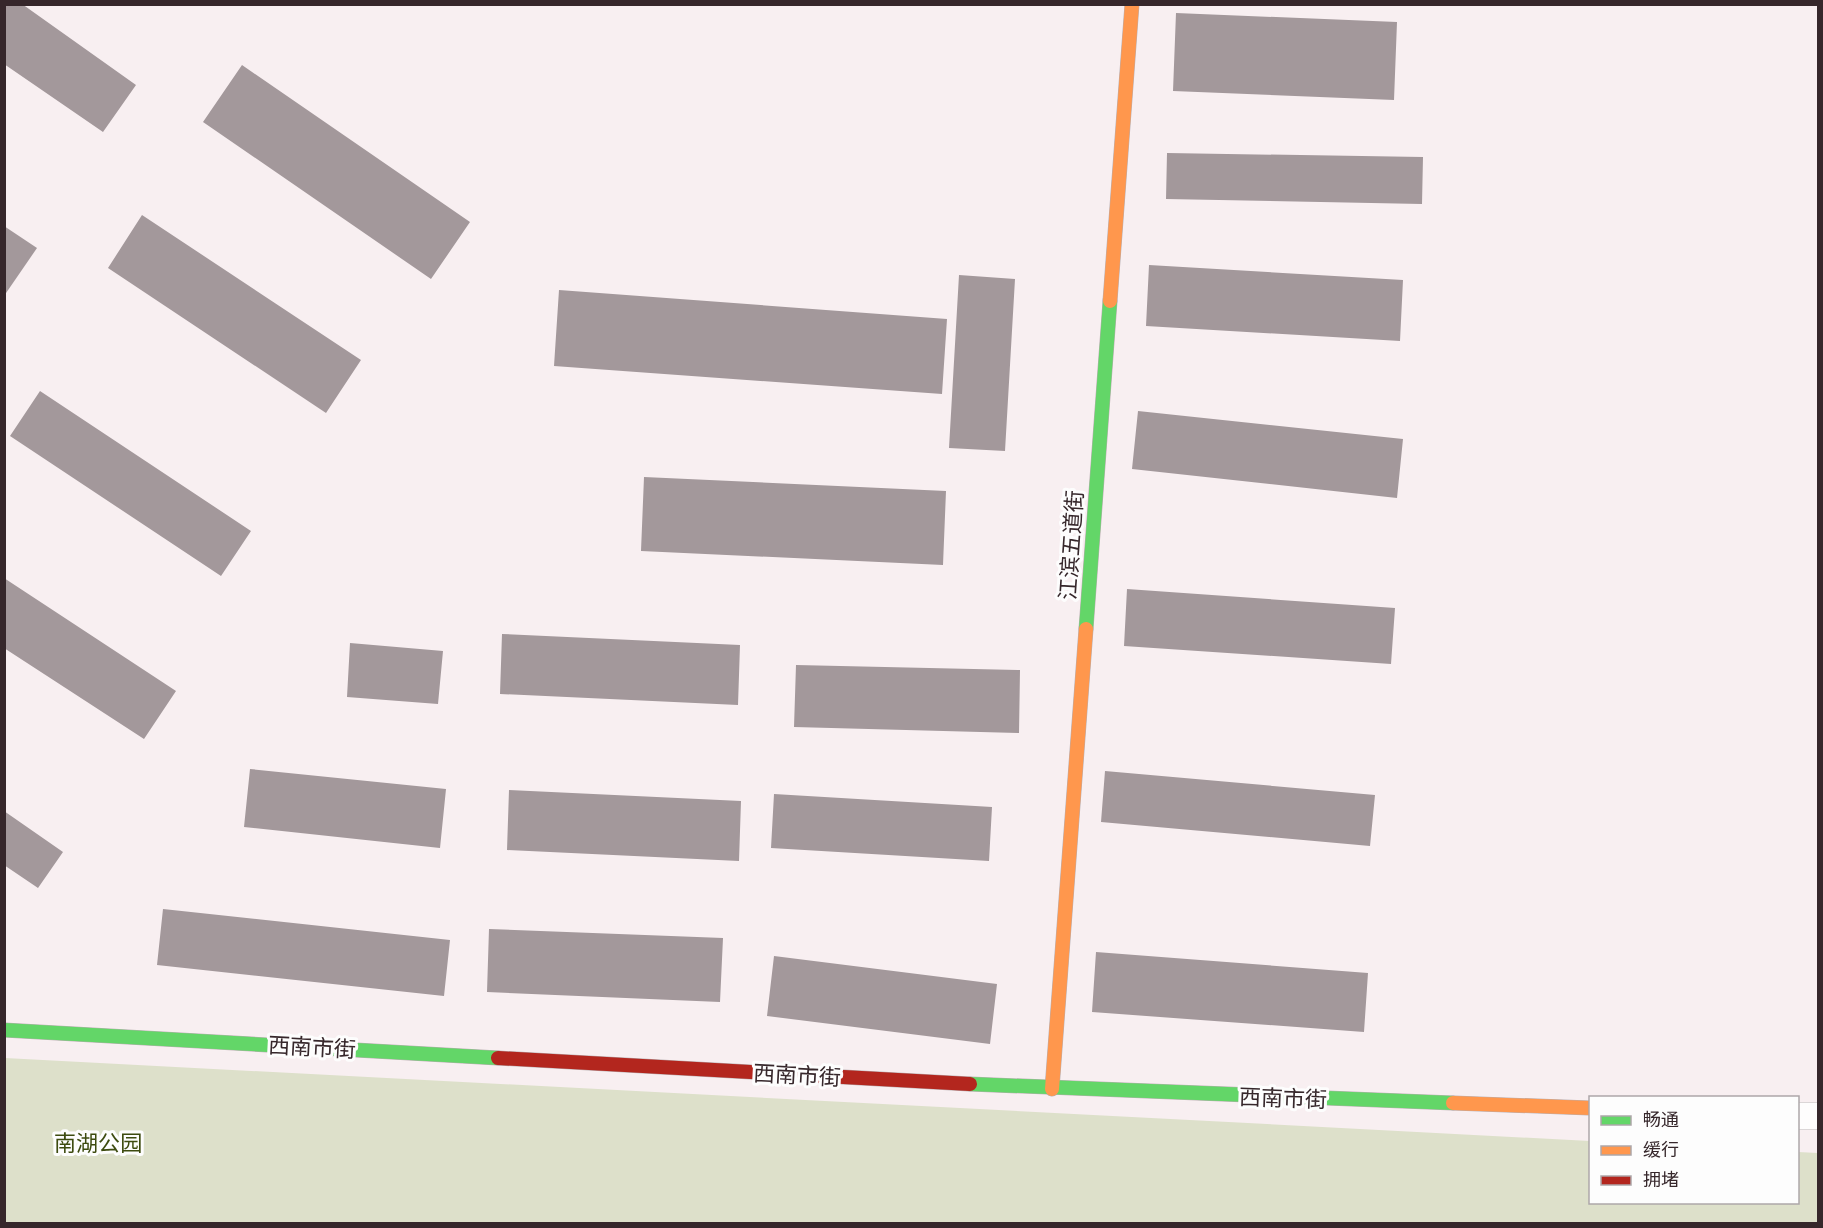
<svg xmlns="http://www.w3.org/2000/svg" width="1823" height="1228" font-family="'Space Grotesk','Noto Sans SC',sans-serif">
  <rect width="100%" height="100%" fill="#f8eff1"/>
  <path fill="#dde0ca" d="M5 1058 1590 1141V1202H1798V1152L1818 1153V1223H5Z"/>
  <path fill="#a3989b" d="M4 4H22L136 85 103 132 4 64Z
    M1176 13 1397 22 1394 100 1173 91Z
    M242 65 470 222 431 279 203 122Z
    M1167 153 1423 157 1422 204 1166 199Z
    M142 215 361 360 326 413 108 268Z
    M4 226 37 248 4 296Z
    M1149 265 1403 280 1400 341 1146 326Z
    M959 275 1015 279 1005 451 949 448Z
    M559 290 947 319 942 394 554 366Z
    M40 391 251 531 221 576 10 436Z
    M1138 411 1403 439 1397 498 1132 469Z
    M644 477 946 491 943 565 641 551Z
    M4 578 176 691 144 739 4 648Z
    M1127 589 1395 608 1391 664 1124 646Z
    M502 634 740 645 738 705 500 694Z
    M350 643 443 651 438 704 347 697Z
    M796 665 1020 670 1019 733 794 727Z
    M250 769 446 789 440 848 244 827Z
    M1105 771 1375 795 1370 846 1101 822Z
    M509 790 741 801 739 861 507 850Z
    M774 794 992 807 989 861 771 848Z
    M4 811 63 852 38 888 4 865Z
    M163 909 450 940 444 996 157 965Z
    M489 929 723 938 720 1002 487 992Z
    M1096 952 1368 973 1364 1032 1092 1012Z
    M774 956 997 984 990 1044 767 1016Z"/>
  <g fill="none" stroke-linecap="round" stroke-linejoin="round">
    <defs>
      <path id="street" d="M1798 1116H1818"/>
      <path id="fast" d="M1086 629 1110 301
        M4 1030 498 1058
        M970 1084 1453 1103"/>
      <path id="slow" d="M1110 301 1132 4
        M1052 1089 1086 629
        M1453 1103 1590 1108"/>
      <path id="jam" d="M498 1058 970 1084"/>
    </defs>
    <use href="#street" stroke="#b8aeb0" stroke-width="28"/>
    <use href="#fast" stroke="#b8aeb0" stroke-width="15"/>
    <use href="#slow" stroke="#b8aeb0" stroke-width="15"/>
    <use href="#jam" stroke="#b8aeb0" stroke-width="15"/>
    <use href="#street" stroke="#fefdfd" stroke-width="27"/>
    <use href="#fast" stroke="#63d668" stroke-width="14"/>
    <use href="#slow" stroke="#ff974d" stroke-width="14"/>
    <use href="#jam" stroke="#b3261e" stroke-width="14"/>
  </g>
  <g text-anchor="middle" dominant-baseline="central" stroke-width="6" stroke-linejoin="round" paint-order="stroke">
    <g font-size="22" fill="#36272b" stroke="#fdfdfd">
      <text transform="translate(1071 545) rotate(-86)">江滨五道街</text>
      <text transform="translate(312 1047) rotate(3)">西南市街</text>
      <text transform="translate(797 1075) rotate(3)">西南市街</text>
      <text transform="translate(1283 1098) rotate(2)">西南市街</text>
    </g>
    <g font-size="22" fill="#3d4b0f" stroke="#fdfdfd">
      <text x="98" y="1143">南湖公园</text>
    </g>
  </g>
  <rect width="1823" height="1228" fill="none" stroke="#36272b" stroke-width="12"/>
  <rect x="1589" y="1096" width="210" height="108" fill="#fdfdfd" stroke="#ada7a9" stroke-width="1.5"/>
  <rect x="1601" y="1116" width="30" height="9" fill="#63d668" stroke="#ada7a9" stroke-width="1.5"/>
  <text x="1643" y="1126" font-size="18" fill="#36272b">畅通</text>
  <rect x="1601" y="1146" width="30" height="9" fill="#ff974d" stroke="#ada7a9" stroke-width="1.5"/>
  <text x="1643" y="1156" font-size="18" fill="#36272b">缓行</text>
  <rect x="1601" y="1176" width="30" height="9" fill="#b3261e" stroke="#ada7a9" stroke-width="1.5"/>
  <text x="1643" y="1186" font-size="18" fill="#36272b">拥堵</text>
</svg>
